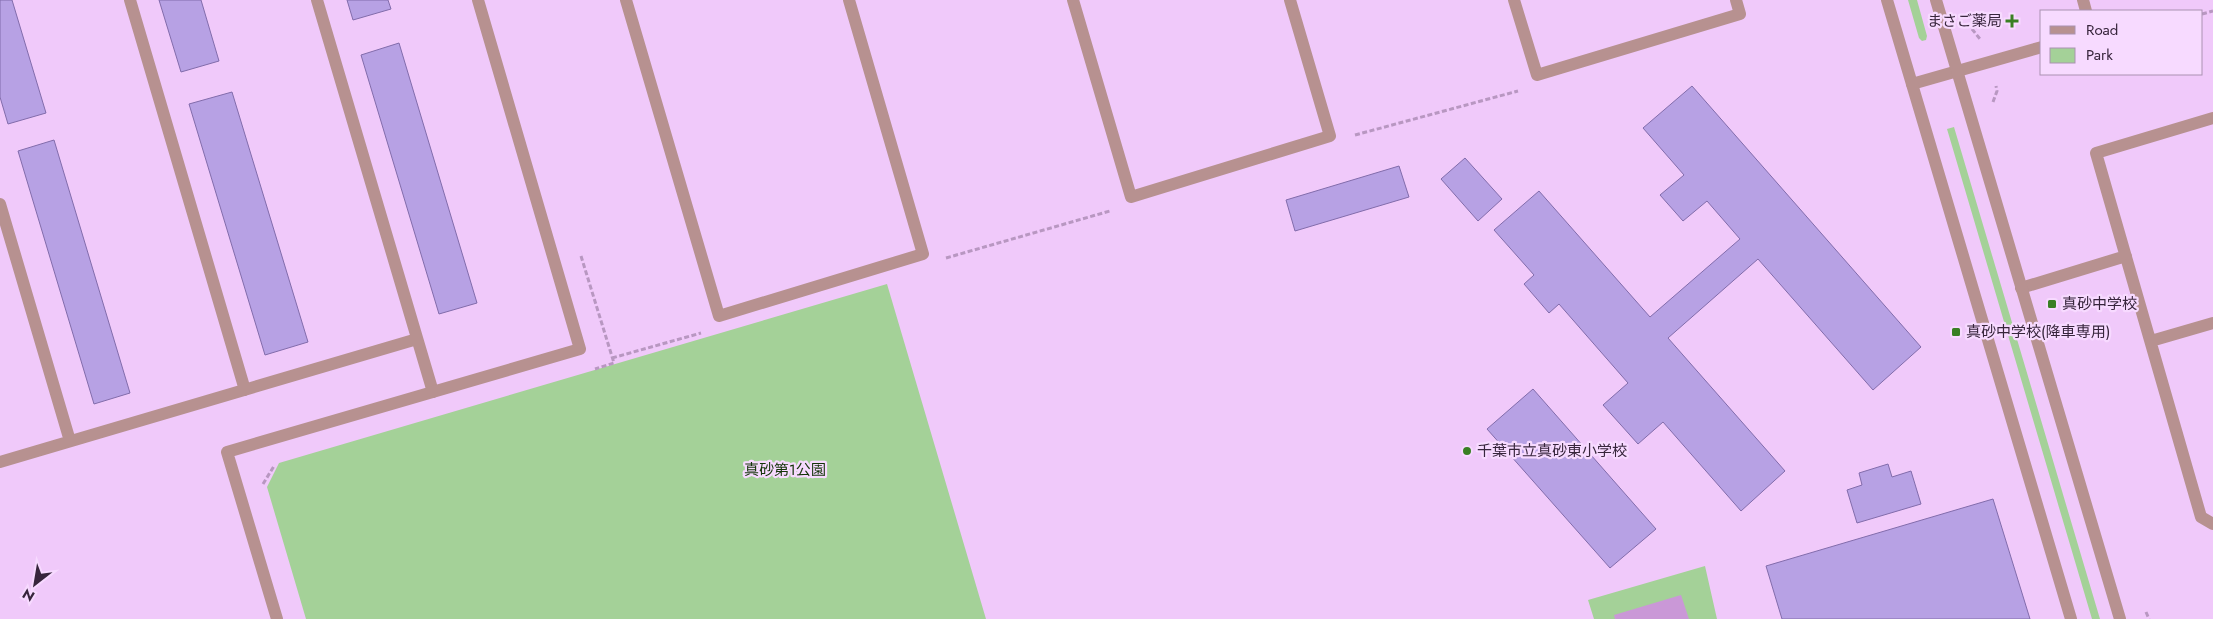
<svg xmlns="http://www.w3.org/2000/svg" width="2213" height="619" font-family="Jost,'Noto Sans JP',sans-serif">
  <rect width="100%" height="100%" fill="#f0c9fa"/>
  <path fill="#a4d198" d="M1908 0H1917L1927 36 1926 40 1922 41 1919 38Z
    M1954 127 2100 619H2092L1947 129Z
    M887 284 986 619H306L267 487 279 463Z
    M1705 566 1717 619H1594L1588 600Z"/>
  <path fill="#ca98d7" d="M1681 595 1689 619H1615L1614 615Z"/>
  <path fill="#b7a1e4" stroke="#826cab" d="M0 0H12L46 113 8 124 0 97Z
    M159 0H201L219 61 181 72Z
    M347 0H388L391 9 353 20Z
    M399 43 477 303 439 314 361 55Z
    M1692 86 1921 347 1873 390 1758 259 1668 338 1785 471 1741 511 1663 422 1638 444 1603 405 1628 383 1559 304 1549 313 1524 284 1534 275 1494 230 1539 191 1650 317 1740 239 1707 201 1683 221 1660 195 1684 175 1643 128Z
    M232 92 308 342 265 355 189 104Z
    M54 140 130 393 94 404 18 151Z
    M1465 158 1502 199 1478 221 1441 179Z
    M1399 166 1409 197 1295 231 1286 200Z
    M1533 389 1656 529 1610 568 1487 429Z
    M1888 464 1892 477 1911 471 1921 504 1857 523 1847 490 1862 485 1859 473Z
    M1993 499 2030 619H1782L1766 566Z"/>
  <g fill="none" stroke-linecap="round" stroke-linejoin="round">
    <path stroke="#b897c1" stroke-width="3" stroke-dasharray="5 2.5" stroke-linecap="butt" d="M2202 14 2213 11
      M1972 29 1980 39
      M1993 102 1997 91 1996 86
      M1355 135 1518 91
      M581 256 614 363 595 369
      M946 258 1110 211
      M612 358 701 333
      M263 484 274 466
      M2146 612 2149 619"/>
    <path stroke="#b79190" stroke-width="12" d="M130 0 245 390
      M317 0 433 392
      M0 204 70 441
      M0 462 417 339"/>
    <path stroke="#b79190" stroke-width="12" d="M626 0 719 316 923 254 849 0
      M1073 0 1131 197 1330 136 1290 0
      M1514 0 1537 75 1740 14 1736 0
      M2083 0 2086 11
      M1912 84 2042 47
      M2213 118 2096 153 2201 517 2213 524
      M2021 288 2126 256
      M2151 341 2213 323"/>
    <path stroke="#b79190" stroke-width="12" d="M1887 0 2071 619
      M1936 0 2120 619
      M277 619 227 452 580 349 478 0"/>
  </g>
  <g fill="#397f23" stroke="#f7daff" stroke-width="2">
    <path d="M2009.5 13.5h5v5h5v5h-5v5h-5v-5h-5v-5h5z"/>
    <rect x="2047" y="299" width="10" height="10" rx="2.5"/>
    <rect x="1951" y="327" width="10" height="10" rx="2.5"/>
    <circle cx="1467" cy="451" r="5"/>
  </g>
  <g text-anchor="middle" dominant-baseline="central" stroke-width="4.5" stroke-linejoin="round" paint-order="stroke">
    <g font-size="15" fill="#37253c" stroke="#f7daff" text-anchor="start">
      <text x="2002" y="21" text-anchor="end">まさご薬局</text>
      <text x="2062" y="304">真砂中学校</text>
      <text x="1966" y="332">真砂中学校(降車専用)</text>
      <text x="1477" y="451">千葉市立真砂東小学校</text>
    </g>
    <g font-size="15" fill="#133408" stroke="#f7daff">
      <text x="785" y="470">真砂第1公園</text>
    </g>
  </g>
  <rect x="2040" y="10" width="162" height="65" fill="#f7daff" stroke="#aa92b1"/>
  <rect x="2050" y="26" width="25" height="8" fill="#b79190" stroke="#aa92b1"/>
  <text x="2086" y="35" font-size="15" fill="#37253c">Road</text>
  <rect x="2050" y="48" width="25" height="15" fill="#a4d198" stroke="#aa92b1"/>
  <text x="2086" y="60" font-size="15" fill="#37253c">Park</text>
  <g transform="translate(35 584) rotate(211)" stroke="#f7daff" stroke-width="4" paint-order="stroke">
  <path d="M0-4L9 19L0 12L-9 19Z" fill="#37253c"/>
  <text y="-8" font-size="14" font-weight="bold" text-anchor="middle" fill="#37253c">N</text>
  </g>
</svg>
